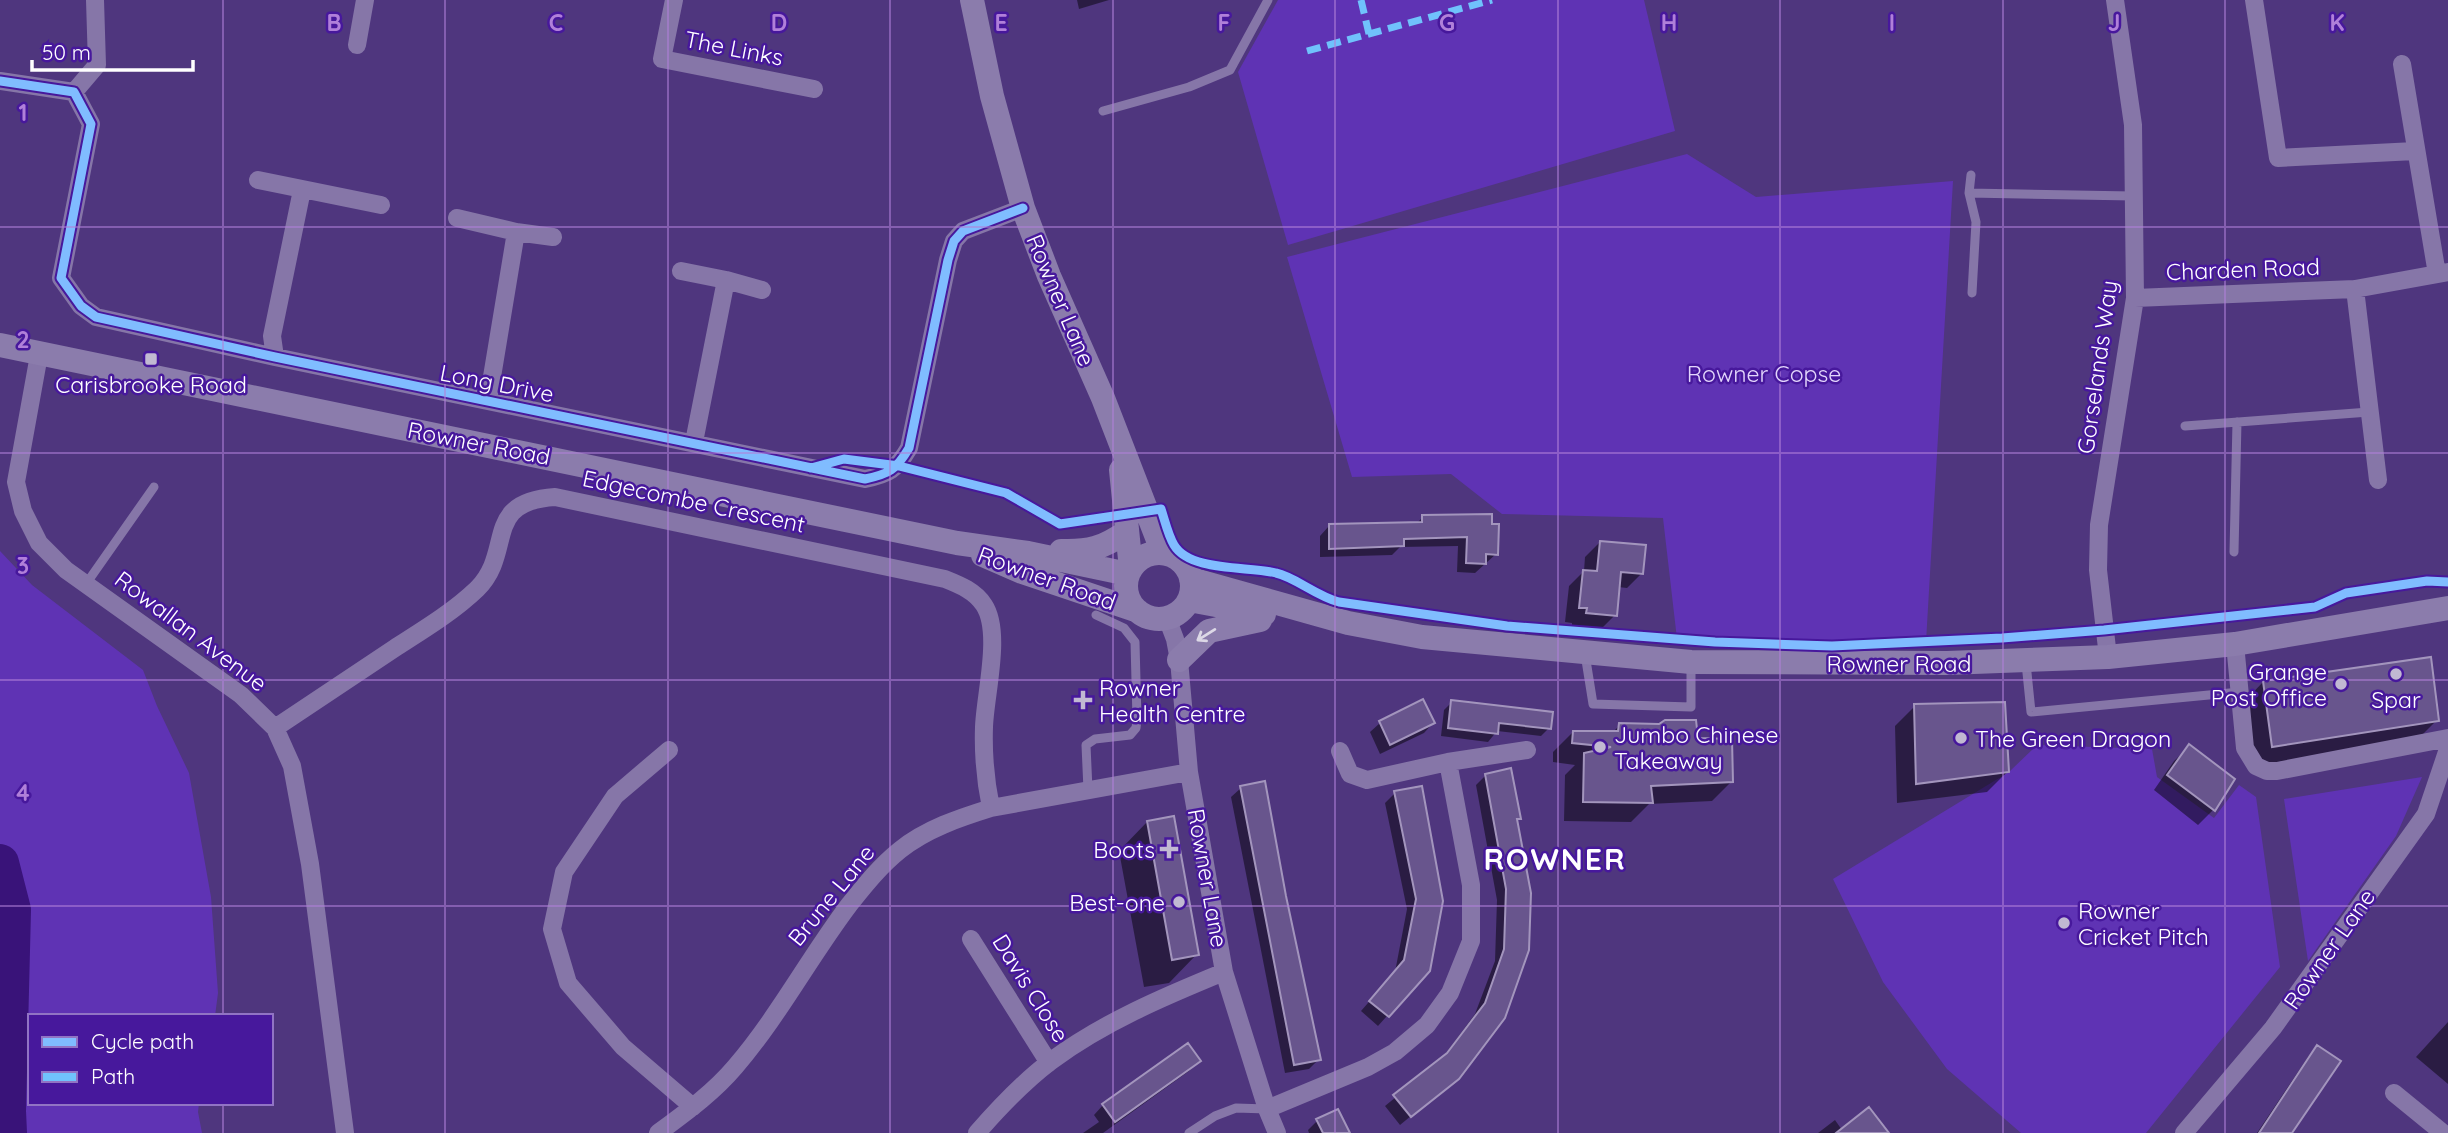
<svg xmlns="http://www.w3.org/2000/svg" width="2448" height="1133" font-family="Quicksand,sans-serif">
  <rect width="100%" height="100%" fill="#4f367e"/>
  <path fill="#5f33b4" d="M1278 0H1644L1675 131 1288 245 1238 72Z
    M1687 154 1756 197 1953 181 1926 642 1677 639 1663 518 1502 514 1451 474 1352 477 1287 257Z
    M0 551 32 585 143 670 157 706 189 773 211 897 218 993 215 1016H30V1103H199L198 1112 202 1133H0Z
    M2037 745 2152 749 2157 777 2214 818 2239 785 2256 797 2280 967 2146 1133H2021L1947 1069 1883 982 1833 879 2009 772Z
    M2422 777 2396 836 2308 961 2284 799Z"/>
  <path fill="#0007" d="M1077 0H1109L1079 9Z
    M1490 515 1496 554 1475 573 1457 572 1458 546 1400 547 1392 555 1320 557V536L1329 526 1416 524 1423 517Z
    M1600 542 1642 573 1627 588 1618 587 1615 615 1600 630 1572 627V623L1565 622 1569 586 1584 571 1585 557Z
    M2263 682 2437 720 2417 740 2253 766 2244 702Z
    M1423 701 1433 723 1424 733 1380 754 1370 732 1380 723Z
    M1452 702 1549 728 1541 736 1497 731 1488 742 1441 736 1444 710Z
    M1915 706 2007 772 1987 792 1897 803 1895 726Z
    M1620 725 1696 740 1732 781 1712 801 1649 804 1631 822 1564 821 1565 775 1575 765 1553 762V752L1573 732 1612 733Z
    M2189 747 2233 780 2213 810 2198 825 2154 790 2174 761Z
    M1486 775 1519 818 1516 821 1530 893 1457 1078 1400 1125 1385 1106 1441 1060 1475 1014 1495 961 1497 900 1476 785Z
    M1241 788 1285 896 1319 1059 1309 1069 1285 1073 1231 797Z
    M1420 788 1428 970 1378 1026 1361 1011 1395 972 1407 909 1385 803 1395 793Z
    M1147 822 1197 954 1169 983 1144 987 1119 851Z
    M2448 1022V1084L2416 1057Z
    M2317 1047 2290 1133H2257L2308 1057Z
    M1198 1061 1189 1071 1103 1133H1083L1099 1122 1094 1115 1103 1105Z
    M1835 1120 1842 1130 1887 1133H1818Z
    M1317 1121 1348 1133H1309L1308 1130Z"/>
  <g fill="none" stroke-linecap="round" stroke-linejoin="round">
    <path stroke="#391379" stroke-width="38" d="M0 863 12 910 7 1111 8 1133"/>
  </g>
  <path fill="#68558d" stroke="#a395bd" stroke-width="2" d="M1492 514V524H1499L1498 555 1486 554V564L1466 563 1467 537 1404 539V546L1329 549V524L1422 522V515Z
    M1600 541 1646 545 1643 574 1621 572 1617 616 1586 613 1587 608H1579L1583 570 1597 571Z
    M2431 657 2439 721 2272 747 2263 681Z
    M1423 699 1435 723 1390 745 1379 721Z
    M1451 700 1553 712 1551 729 1499 723 1498 734 1448 728Z
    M2005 702 2009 772 1916 784 1914 704Z
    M1665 720H1696L1698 738 1732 739 1733 782 1651 786 1653 803 1583 802 1584 753 1611 747 1572 743 1573 731H1618L1619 723 1659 724Z
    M2189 744 2235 779 2215 811 2167 775Z
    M1511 768 1521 819H1517L1531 893 1529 950 1505 1018 1459 1079 1411 1117 1393 1095 1447 1053 1485 1003 1504 949 1506 889 1485 774Z
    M1265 781 1286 896 1321 1060 1294 1065 1240 786Z
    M1422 786 1443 901 1430 971 1389 1017 1369 1001 1404 960 1416 899 1394 791Z
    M1174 816 1199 955 1172 960 1147 821Z
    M1188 1043 1201 1061 1115 1122 1102 1104Z
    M2317 1045 2341 1061 2292 1133H2259Z
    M1869 1107 1889 1133H1836Z
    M1338 1109 1350 1133H1323L1316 1119Z"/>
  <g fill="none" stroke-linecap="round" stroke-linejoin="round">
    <path stroke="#8676a8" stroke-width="9" d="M1103 111 1189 87 1230 70 1268 0
      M1971 175 1969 193 1976 222 1972 293
      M1969 193 2133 196
      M2185 426 2369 412
      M2234 552 2237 422
      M86 584 154 487
      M1585 654 1593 704 1691 707V662
      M2026 663 2031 712 2240 692
      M1088 790 1086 745 1095 739 1130 735 1136 728 1137 720 1135 642 1124 628 1096 615
      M1189 1133 1215 1116 1236 1108 1267 1109"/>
    <path stroke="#8676a8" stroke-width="18" d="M674 0 662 59 814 89
      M2254 0 2278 158 2415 151
      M357 45 365 0
      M2402 64 2437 274
      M0 81 74 92 91 124 61 278 81 306 96 317 275 357 865 479C889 474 896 470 909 448L948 260 954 241 963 231 1023 208
      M74 92 97 65 95 0
      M258 180 381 205
      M457 218 516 232 553 237
      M681 271 726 280 762 290
      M2355 289 2378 480
      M2135 298 2355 289 2448 272
      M39 355 16 482 23 511 39 543 66 570 241 695 275 728 292 766 310 864 345 1133
      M275 357 272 336 302 190
      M488 401 516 232
      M694 442 726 280
      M1167 618 1175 639 1179 660 1189 772 1224 972 1267 1109 1277 1133
      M2235 644 2245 748 2256 766 2267 771H2277L2448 738
      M2108 657 2098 570 2099 525 2135 298 2133 125 2115 0
      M275 728C315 701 355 675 395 648 423 630 453 612 477 589 515 551 481 502 555 497L945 579C960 585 975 591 984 605 1002 632 985 695 984 727 983 756 985 779 991 808
      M669 750 615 796 564 872 552 929 568 983 623 1047 693 1107
      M1340 751 1350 774 1367 780 1448 762 1527 750
      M971 939 1049 1063
      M2394 1093 2443 1133
      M1267 1109 1368 1067 1395 1052 1427 1025 1450 993 1471 941V885L1448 762
      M658 1133C685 1113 713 1093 735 1067 778 1017 809 958 849 905 865 885 880 866 900 850 926 829 959 818 991 808L1189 772
      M977 1133C997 1110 1027 1079 1051 1061 1104 1022 1163 997 1224 972
      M2184 1133 2273 1028 2426 814 2448 749"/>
    <path stroke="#8b7cac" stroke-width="24" d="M972 0 992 96 1023 208 1049 276 1103 398 1163 553
      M0 345 957 543 1028 553 1128 574
      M1121 470 1131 569
      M1061 551C1089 552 1103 548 1126 532
      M1126 586a33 33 0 1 1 66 0a33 33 0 1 1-66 0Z
      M983 555 1022 572 1138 611
      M1191 579 1348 623 1422 637 1691 662 1947 663 2108 657 2235 644 2448 608
      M1189 600 1264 614
      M1179 660 1209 631 1260 620"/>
    <path stroke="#70c2fc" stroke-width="7" stroke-dasharray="14 7" stroke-linecap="butt" d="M1361 0 1369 34
      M1307 51 1492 0"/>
    <defs>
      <path id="cycleway" d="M0 81 74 92 91 124 61 278 81 306 96 317 275 357 865 479C889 474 896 470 909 448L948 260 954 241 963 231 1023 208
        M811 468 844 459 899 466 1006 493 1060 524 1161 509C1165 521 1168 535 1174 545 1190 572 1248 566 1276 573 1295 577 1316 596 1339 602L1507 626 1715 642 1832 646 2002 638 2104 630 2315 607 2346 593 2427 581 2448 582"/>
    </defs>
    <use href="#cycleway" stroke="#47189c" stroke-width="13"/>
    <use href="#cycleway" stroke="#80bcff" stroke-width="9"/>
  </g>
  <defs><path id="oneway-shaft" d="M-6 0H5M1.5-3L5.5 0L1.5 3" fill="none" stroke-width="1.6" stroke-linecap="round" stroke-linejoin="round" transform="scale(1.75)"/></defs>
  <use stroke="#dcd8e6" href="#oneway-shaft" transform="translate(1206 635) rotate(148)"/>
  <path fill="none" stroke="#b080d9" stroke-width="2" stroke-opacity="0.55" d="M223 0V1016M445 0V1133M668 0V1133M890 0V1133M1113 0V1133M1335 0V1133M1558 0V1133M1780 0V1133M2003 0V1133M2225 0V1133M0 227H2448M0 453H2448M0 680H2448M0 906H2448M223 1103V1133"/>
  <g fill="#c1b9d2" stroke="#47189c" stroke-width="2.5">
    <rect x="144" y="352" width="14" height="14" rx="3.5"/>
    <circle cx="2396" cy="674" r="7"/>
    <circle cx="2341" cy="684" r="7"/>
    <path d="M1079.5 689.5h7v7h7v7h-7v7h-7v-7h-7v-7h7z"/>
    <circle cx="1961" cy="738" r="7"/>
    <circle cx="1600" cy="747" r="7"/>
    <path d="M1165.5 838.5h7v7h7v7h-7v7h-7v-7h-7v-7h7z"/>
    <circle cx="1179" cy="902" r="7"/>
    <circle cx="2064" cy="923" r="7"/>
  </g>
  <g text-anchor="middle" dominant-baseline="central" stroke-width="5" stroke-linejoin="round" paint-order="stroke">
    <g font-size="23" fill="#fff" stroke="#47189c">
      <text transform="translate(734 48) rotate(11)">The Links</text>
      <text transform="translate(2243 269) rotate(-2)">Charden Road</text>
      <text transform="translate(1061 300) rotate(67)">Rowner Lane</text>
      <text transform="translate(2097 367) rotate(-82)">Gorselands Way</text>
      <text transform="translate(497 383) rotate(11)">Long Drive</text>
      <text transform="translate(479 443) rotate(11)">Rowner Road</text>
      <text transform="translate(694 501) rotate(12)">Edgecombe Crescent</text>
      <text transform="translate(1047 578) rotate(20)">Rowner Road</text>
      <text transform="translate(191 631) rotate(37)">Rowallan Avenue</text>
      <text x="1899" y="663">Rowner Road</text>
      <text transform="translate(1208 878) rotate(80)">Rowner Lane</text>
      <text transform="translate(831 895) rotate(-51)">Brune Lane</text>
      <text transform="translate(2329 949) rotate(-55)">Rowner Lane</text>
      <text transform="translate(1031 988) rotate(58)">Davis Close</text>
    </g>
    <g font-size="23" fill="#e3d6fc" stroke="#47189c">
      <text x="1764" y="373">Rowner Copse</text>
    </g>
    <g font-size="23" fill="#fff" stroke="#47189c" text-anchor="start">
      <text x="151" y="384" text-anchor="middle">Carisbrooke Road</text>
      <text x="2327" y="671" text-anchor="end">Grange<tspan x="2327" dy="26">Post Office</tspan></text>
      <text x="1099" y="687">Rowner<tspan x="1099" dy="26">Health Centre</tspan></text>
      <text x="2396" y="699" text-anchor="middle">Spar</text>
      <text x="1614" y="734">Jumbo Chinese<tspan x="1614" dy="26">Takeaway</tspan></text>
      <text x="1975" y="738">The Green Dragon</text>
      <text x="1155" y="849" text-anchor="end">Boots</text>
      <text x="1165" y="902" text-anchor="end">Best-one</text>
      <text x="2078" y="910">Rowner<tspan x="2078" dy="26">Cricket Pitch</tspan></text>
    </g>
    <g font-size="30" font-weight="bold" letter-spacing="2" fill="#fff" stroke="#47189c">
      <text x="1555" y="859">ROWNER</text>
    </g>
  </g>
  <g font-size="23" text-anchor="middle" font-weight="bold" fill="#b080d9" stroke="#47189c" stroke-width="5" stroke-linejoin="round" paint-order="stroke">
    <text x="334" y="31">B</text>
    <text x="556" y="31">C</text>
    <text x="779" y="31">D</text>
    <text x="1001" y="31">E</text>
    <text x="1224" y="31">F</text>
    <text x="1447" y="31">G</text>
    <text x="1669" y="31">H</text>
    <text x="1892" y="31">I</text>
    <text x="2114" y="31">J</text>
    <text x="2337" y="31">K</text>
    <text x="23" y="121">1</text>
    <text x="23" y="348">2</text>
    <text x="23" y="574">3</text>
    <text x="23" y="801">4</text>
  </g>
  <rect x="28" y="1014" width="245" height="91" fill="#47189c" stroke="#9174c4" stroke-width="2"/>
  <rect x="42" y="1037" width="35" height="10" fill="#80bcff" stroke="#9174c4" stroke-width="2"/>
  <text x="91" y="1049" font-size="21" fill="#ffffff">Cycle path</text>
  <rect x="42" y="1072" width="35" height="10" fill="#70c2fc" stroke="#9174c4" stroke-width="2"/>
  <text x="91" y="1084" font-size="21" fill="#ffffff">Path</text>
  <path d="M32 60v10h161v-10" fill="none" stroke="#ffffff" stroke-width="3.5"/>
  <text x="42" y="60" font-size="21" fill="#ffffff" stroke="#47189c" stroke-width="5" paint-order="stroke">50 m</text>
</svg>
